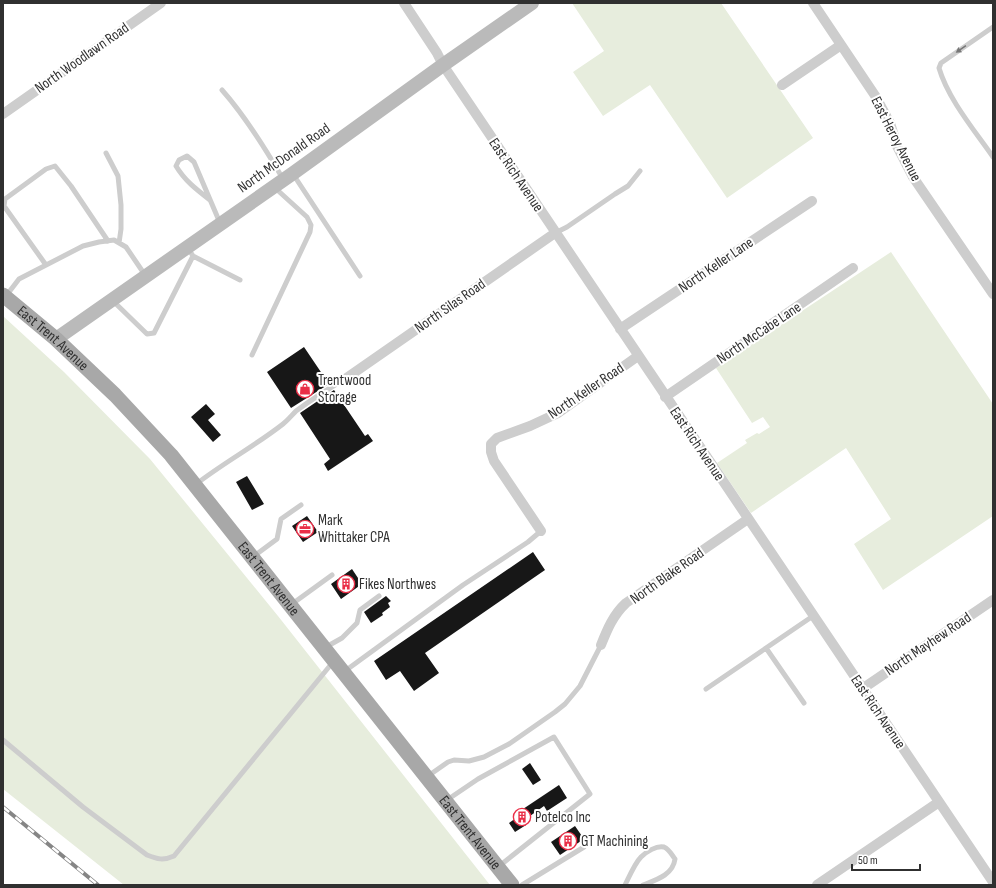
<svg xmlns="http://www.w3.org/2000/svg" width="996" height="888" font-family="'Sofia Sans Condensed',sans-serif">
  <rect width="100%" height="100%" fill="#fff"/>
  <path fill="#e7eddd" d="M572 3H721L813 138 727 198 650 85 603 116 573 72 604 51Z
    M891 252 993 404V516L883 590 854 544 891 519 846 448 751 513 717 463 747 443 745 440 757 433 759 434 770 427 763 417 752 423 716 368Z
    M3 316 64 372 150 459 278 616 490 885H124L3 789Z"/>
  <path fill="#171717" d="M304 347 329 384 291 408 267 372Z
    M334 390 365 436 368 434 373 441 328 471 324 464 330 459 300 413Z
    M206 404 215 414 208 420 221 435 213 442 191 417Z
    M247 476 264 504 252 510 236 482Z
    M307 516 318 532 303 542 292 526Z
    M533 552 545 570 425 653 439 673 414 691 400 671 386 680 374 661Z
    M352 569 362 584 341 599 331 584Z
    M386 596 391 601 388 603 390 607 382 613 383 615 371 623 364 612Z
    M530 763 541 780 533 785 522 769Z
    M559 785 567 798 547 811 544 806 523 821 526 825 515 832 509 823 516 818 514 815Z
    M575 826 584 839 560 855 551 842Z"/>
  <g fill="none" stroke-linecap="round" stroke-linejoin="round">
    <path stroke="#cdcdcd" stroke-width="5" d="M993 27 941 63 939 68C948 99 975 131 993 157
      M222 90C246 117 265 148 283 179
      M106 153 118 176 121 205V229L119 243
      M293 174 360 276
      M210 200C197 190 185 181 176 166L179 160 187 156 194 162 220 223
      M555 233 567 227 615 194 628 186 640 171
      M193 256 240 280
      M46 265 4 206 5 199 46 169 55 166 71 186 108 241
      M6 296 19 279 83 246 99 242 114 240 126 247 145 275
      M113 301 147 334 154 333 193 256 188 248
      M252 355 310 232 311 225 307 217 274 187
      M195 485C223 463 255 446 283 424 288 420 292 415 296 411 311 400 328 389 345 379
      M254 556 277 539 281 519 301 505
      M292 604 332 575
      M326 647 342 638 357 623 360 610 379 596
      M766 648 804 703
      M345 671 463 585 528 542 541 531
      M706 689 813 616
      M3 740 83 807 147 855C157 859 163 861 174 856L333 662
      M428 776 448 762 454 760 469 761 484 757 509 744 555 712 565 704 580 686 601 645
      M447 800 478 779 554 737 590 794 498 867
      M522 885 584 847
      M625 885C629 877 635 863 641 857 646 852 657 845 664 847 669 849 672 855 675 859 673 875 656 880 643 885"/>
    <path stroke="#cdcdcd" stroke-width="10" d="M404 3 437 53 443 65 993 882
      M813 3 876 97 890 123 897 146 913 177 993 294
      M782 85 841 45
      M3 114 161 3
      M620 329 812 201
      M345 379 555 233
      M665 397 853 268
      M541 531 494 461 491 452V444L497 438 530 426 558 413 638 356
      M601 645C607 630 613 615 626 603L748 519
      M862 689 993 600
      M817 885 939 802"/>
    <path stroke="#bababa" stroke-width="14" d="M56 339 292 174 443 65 532 3"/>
    <path stroke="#a8a8a8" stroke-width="15" id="s1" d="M3 295 56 339 115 395 171 455 512 885"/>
    <defs>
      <path id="rail" d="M3 807 98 885"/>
    </defs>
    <use href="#rail" stroke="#858585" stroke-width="4"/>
    <use href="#rail" stroke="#fff" stroke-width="2.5" stroke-dasharray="8" stroke-linecap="butt"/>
  </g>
  <defs><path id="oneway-solid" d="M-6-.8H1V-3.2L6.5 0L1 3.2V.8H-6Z"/></defs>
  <use fill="#777" href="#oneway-solid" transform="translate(961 49) rotate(145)"/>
  <defs>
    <symbol id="shop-ring" viewBox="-11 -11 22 22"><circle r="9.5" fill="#fff" stroke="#ea2e47" stroke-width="1.5"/><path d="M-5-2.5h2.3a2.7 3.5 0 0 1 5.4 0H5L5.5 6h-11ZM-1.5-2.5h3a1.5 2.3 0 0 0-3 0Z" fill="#ea2e47"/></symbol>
    <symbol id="office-ring" viewBox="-11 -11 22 22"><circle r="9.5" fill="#fff" stroke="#ea2e47" stroke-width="1.5"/><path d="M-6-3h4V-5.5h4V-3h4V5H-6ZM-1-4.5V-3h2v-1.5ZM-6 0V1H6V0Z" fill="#ea2e47"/></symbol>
    <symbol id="building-ring" viewBox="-11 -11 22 22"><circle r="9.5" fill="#fff" stroke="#ea2e47" stroke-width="1.5"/><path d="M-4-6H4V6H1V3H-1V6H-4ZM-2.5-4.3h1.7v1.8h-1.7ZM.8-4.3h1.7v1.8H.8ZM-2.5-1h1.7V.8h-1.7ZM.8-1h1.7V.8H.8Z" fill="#ea2e47"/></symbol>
  </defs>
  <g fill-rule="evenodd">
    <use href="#shop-ring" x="295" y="379" width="20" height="20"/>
    <use href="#office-ring" x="295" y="519" width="20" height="20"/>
    <use href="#building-ring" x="336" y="574" width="20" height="20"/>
    <use href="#building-ring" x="512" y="807" width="20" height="20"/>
    <use href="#building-ring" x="558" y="831" width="20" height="20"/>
  </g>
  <g text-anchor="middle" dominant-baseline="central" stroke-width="4" stroke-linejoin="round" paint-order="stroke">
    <g font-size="15" fill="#303030" stroke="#fff">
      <text transform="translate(82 58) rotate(-35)">North Woodlawn Road</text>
      <text transform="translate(896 139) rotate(63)">East Heroy Avenue</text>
      <text transform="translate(284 158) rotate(-35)">North McDonald Road</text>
      <text transform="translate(516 175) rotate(56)">East Rich Avenue</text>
      <text transform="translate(716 265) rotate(-34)">North Keller Lane</text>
      <text transform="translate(450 306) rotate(-35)">North Silas Road</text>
      <text transform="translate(759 333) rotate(-34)">North McCabe Lane</text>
      <text stroke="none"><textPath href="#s1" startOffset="66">East Trent Avenue</textPath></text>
      <text transform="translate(586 391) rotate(-34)">North Keller Road</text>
      <text transform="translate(697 444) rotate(56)">East Rich Avenue</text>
      <text transform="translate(667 576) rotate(-35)">North Blake Road</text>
      <text stroke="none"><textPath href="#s1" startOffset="390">East Trent Avenue</textPath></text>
      <text transform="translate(928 644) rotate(-34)">North Mayhew Road</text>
      <text transform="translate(878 712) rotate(56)">East Rich Avenue</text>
      <text stroke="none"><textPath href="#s1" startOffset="714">East Trent Avenue</textPath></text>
    </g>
    <g font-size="15" fill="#303030" stroke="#fff" text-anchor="start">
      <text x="318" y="380">Trentwood<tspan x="318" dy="17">Storage</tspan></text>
      <text x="318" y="520">Mark<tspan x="318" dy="17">Whittaker CPA</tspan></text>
      <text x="359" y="584">Fikes Northwes</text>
      <text x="535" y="817">Potelco Inc</text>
      <text x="581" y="841">GT Machining</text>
    </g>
  </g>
  <rect width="996" height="888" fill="none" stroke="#303030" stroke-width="8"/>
  <path d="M852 864v6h68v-6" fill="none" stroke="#303030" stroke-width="2"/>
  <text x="858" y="864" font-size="12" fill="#303030" stroke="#ffffff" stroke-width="3" paint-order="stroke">50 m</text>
</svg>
